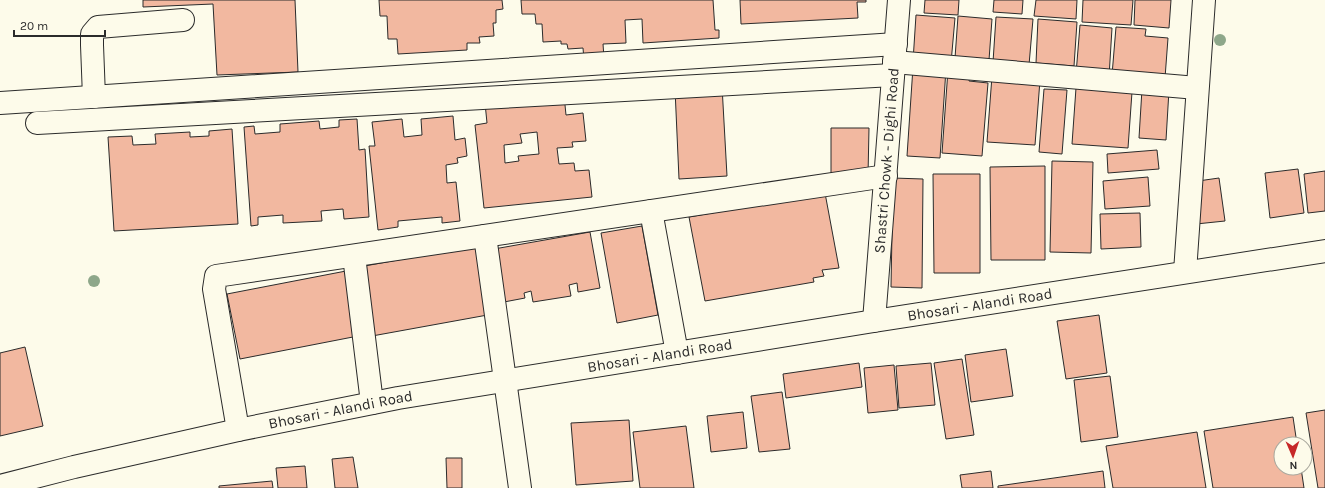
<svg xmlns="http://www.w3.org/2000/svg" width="1325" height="488" font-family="Karla,sans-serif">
  <rect width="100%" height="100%" fill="#fdfbea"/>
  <path fill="#f2b8a0" stroke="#2b2b2b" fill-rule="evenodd" d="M143 0H295L298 72 217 75 213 4 143 7Z
    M379 0H502L503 9 496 10V23H493L494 36 479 37 480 43H467V50L398 54 397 39H388L387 16H380Z
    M521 0H713L715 30H719V38L643 43 642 19 625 20 626 43 603 44 604 58 584 60 583 48 568 49 567 44H561V41L543 42 542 24H536L535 14H522Z
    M740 0H866V2H857L858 18 741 24Z
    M925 0H959L958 15 924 13Z
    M994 0H1023L1022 14 993 12Z
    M1036 0H1077L1076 19 1034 16Z
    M1083 0H1133L1131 25 1082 22Z
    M1135 0H1171L1169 28 1134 25Z
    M916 15 955 18 951 63 913 61Z
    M958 16 992 19 989 60 955 58Z
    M996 17 1033 19 1029 65 993 62Z
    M1038 19 1077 22 1074 66 1036 63Z
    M1080 25 1112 28 1109 77 1076 74Z
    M1116 27 1146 29 1145 36 1168 38 1165 78 1112 75Z
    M913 67 946 69 940 158 907 156Z
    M948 70 970 72 969 81 988 83 982 156 942 153Z
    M992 76 1040 80 1035 145 987 142Z
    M722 86 727 176 679 179 675 89Z
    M1076 88 1132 92 1128 148 1072 144Z
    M1044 89 1067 90 1062 154 1039 152Z
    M1142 89 1169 90 1166 140 1139 138Z
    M564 95 566 115 583 113 586 141 572 142 573 147 557 148 559 164 574 163 575 171 589 170 592 197 484 208 475 125 487 123 485 103ZM537 132 539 154 518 156 519 161 505 163 504 145 522 143 520 134Z
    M453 116 455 140 465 138 467 156 457 158 458 163 446 165 447 183 456 182 460 221 442 223V217L398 221V227L378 230 369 146H375L372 122 402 119 404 137 422 135 421 119Z
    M357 119 359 150 365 149 369 217 344 219 343 209 321 211 322 221 283 223V215L258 217V225L251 226 244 127 254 126 255 134 280 132V124L319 121 320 129 339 127V120Z
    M831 128H869L868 176H831Z
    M232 129 238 224 114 231 108 137 132 136 133 145 156 144 155 134 190 132V137L209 136V131Z
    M1157 150 1159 169 1108 173 1107 154Z
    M1052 161 1093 162 1091 253 1050 252Z
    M1045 166V260H991L990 167Z
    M1298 169 1304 213 1270 218 1265 173Z
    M1325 171V211L1308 213 1304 174Z
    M933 174H980V273H934Z
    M1148 177 1150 206 1105 209 1103 181Z
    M893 178 923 179 922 288 891 287Z
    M1219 178 1225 221 1196 224 1191 182Z
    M825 193 839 268 822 270 824 276 813 278 814 282 705 301 689 217Z
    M1140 213 1141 247 1101 249 1100 214Z
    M642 226 658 315 617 323 601 233Z
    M590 232 600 288 578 292 577 283 569 285 571 296 533 302 531 291 524 293 525 298 504 302 494 249Z
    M481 245 493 314 372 336 359 267Z
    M346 271 358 336 240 359 227 294Z
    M1099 315 1107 373 1066 379 1057 321Z
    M25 347 43 426 0 436V353Z
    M1006 349 1013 396 971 402 965 355Z
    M962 359 974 435 946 439 934 363Z
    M859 363 862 387 786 398 783 374Z
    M931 363 935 405 899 408 896 366Z
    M894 365 898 410 868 413 864 368Z
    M1110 376 1118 437 1081 442 1074 380Z
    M782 392 790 449 759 452 751 396Z
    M1325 410V488H1318L1306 413Z
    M743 412 747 448 711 452 707 416Z
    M1293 417 1297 444H1281V468H1301L1304 488H1213L1204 431Z
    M629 420 633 481 576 485 571 423Z
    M686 426 694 488H640L633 432Z
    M1197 432 1206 488H1113L1106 446Z
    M353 457 358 488H335L332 459Z
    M446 458H462V488H447Z
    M305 466 307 488H278L276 468Z
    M991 471 993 488H962L960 475Z
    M1103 471 1105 488H998V486Z
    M272 481 273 488H219V486Z"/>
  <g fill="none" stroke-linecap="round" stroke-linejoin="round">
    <defs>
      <g id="minor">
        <path d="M894 62 1197 88"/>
        <path d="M94 97 92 45V34L98 27 183 20"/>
        <path d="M0 103 896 44"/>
        <path d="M37 123 893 75"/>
        <path d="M651 211 677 353"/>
        <path d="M485 236 520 488"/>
        <path d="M354 256 372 403"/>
        <path d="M1185 272 1204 0"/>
        <path id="s1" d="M874 321 899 0"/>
        <path d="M238 430 214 289 216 276 886 176"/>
      </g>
      <g id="major">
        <path id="s2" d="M0 486 74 467 238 430 398 398 874 321 1325 251"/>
      </g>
    </defs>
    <use href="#minor" stroke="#2b2b2b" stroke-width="24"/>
    <use href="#major" stroke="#2b2b2b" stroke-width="24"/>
    <use href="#minor" stroke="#fdfbea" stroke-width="22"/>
    <use href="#major" stroke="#fdfbea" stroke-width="22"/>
  </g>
  <g fill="#8ea78a">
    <circle cx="1220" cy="40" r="6"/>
    <circle cx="94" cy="281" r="6"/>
  </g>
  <g text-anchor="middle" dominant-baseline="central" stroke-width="3" stroke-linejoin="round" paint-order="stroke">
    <g font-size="15" fill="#2b2b2b" stroke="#fdfbea">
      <text stroke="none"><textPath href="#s1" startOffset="161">Shastri Chowk - Dighi Road</textPath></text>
      <text stroke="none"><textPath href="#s2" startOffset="997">Bhosari - Alandi Road</textPath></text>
      <text stroke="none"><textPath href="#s2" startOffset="673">Bhosari - Alandi Road</textPath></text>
      <text stroke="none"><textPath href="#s2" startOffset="349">Bhosari - Alandi Road</textPath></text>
    </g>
  </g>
  <g transform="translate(1293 456) rotate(178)"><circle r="19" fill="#fdfbea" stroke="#a9a89e"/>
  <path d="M0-3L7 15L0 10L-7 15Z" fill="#c62828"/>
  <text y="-6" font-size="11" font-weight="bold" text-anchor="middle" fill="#2b2b2b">N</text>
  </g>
  <path d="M14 30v6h91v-6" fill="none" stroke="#2b2b2b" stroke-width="2"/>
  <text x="20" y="30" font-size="12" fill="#2b2b2b" stroke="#fdfbea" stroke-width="3" paint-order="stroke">20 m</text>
</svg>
